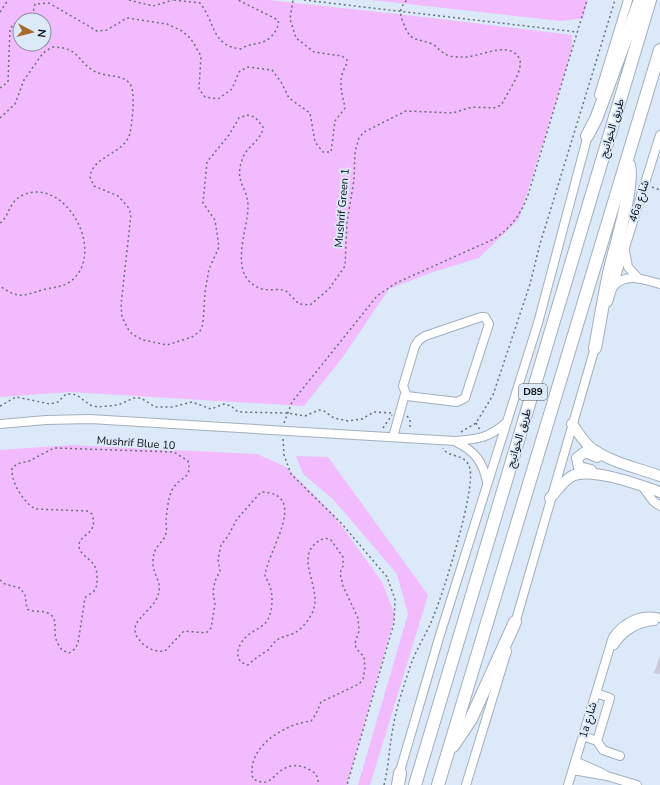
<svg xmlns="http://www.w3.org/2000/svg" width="660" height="785" font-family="'Nunito Sans','Noto Sans Arabic',sans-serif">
  <rect width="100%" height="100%" fill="#dce9f8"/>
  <path fill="#f1bbfd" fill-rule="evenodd" d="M0 0H268L415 16 572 35V50L519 219 479 258 433 272 389 289 342 358 304 406 70 392 0 397ZM20 20H44V44H20Z
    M371 0H588L583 18 561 21Z
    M72 445 257 454 286 467 333 514 382 582 395 615 347 785H0V450Z
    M296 456 328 457 428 595 370 785H358L408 614 397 574 333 499 303 474Z"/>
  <path fill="#cacadc" d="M660 656V674L654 673Z"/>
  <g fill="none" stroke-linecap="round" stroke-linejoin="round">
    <defs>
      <path id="minor" d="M599 95 628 0
        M625 251 628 267 638 278
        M614 286C627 272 644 280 660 284
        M608 302 660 135
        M481 317H485L489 324 465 398 457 402 407 396 403 386 415 346 419 340 425 336Z
        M0 424 46 420 90 419 455 441C479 439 489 438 507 422
        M393 437 405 394
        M456 442C475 451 483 462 487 482
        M642 486 653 501 660 506
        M514 627 596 344
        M614 645C623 631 638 622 654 621
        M583 736 597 741 610 698 596 693
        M597 741 603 750 620 756
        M575 761 604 774
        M573 770 607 776 637 785
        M398 778 439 638 538 323 589 131
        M466 785 507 651
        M568 785 613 637C624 622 641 613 660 618"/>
      <path id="major" d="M572 424C579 433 584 444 594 450 613 463 638 468 660 476
        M591 470 579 467 577 458 585 452 597 457
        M550 498C557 491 563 481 572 476 592 467 640 485 660 492"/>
      <path id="highway" d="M587 136 596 119 640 0
        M595 348C600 322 604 295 610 269 616 244 634 187 629 165
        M453 746 471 719 515 622
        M398 785 400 773
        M415 785 650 0
        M438 785 660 50"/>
    </defs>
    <use href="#minor" stroke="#a2afbc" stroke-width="10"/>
    <use href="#major" stroke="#a2afbc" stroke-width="12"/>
    <use href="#highway" stroke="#a2afbc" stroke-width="14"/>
    <path stroke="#68707a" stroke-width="1.5" stroke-dasharray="2 3" stroke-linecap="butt" d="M129 0 153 6 173 0
      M174 0 200 3C215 21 211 46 241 49 250 43 257 45 265 41 272 38 280 27 278 20L238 0
      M304 0 577 32
      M0 12 8 0
      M24 20 32 17 35 4 49 3 97 31 107 30 127 18 167 24 182 31 191 39 201 56 199 89 205 97 218 99 232 89 239 72 247 67 272 70 281 82 289 98 310 113 315 142 323 152H331L335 121 345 108C343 97 339 86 342 75 343 69 347 66 347 60L342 56 314 52 296 38 290 19 293 0
      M0 88 8 82 10 29 14 24 20 21
      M0 118 15 104 24 80 43 53 52 47C81 47 77 63 96 72 106 77 123 74 130 84 136 91 132 123 130 133 125 154 92 156 90 177L94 186 118 196 128 207 131 214 121 305 122 317 128 329 132 334 143 340 167 345 192 337 200 331 203 324 205 292 209 269 219 247 215 220 203 203 207 162 229 135 239 118 247 115 255 117 263 127C262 141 246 146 242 160 234 183 248 187 248 206 248 232 226 277 262 289 270 291 278 288 286 291L299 304 310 305 329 289 345 266 347 222 354 180 355 152 359 138 364 132 406 111 453 113 472 107 494 108 501 105 503 102C508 91 525 69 519 58 508 39 477 59 462 57 456 57 448 57 444 53 439 51 437 46 432 44 414 37 411 43 403 22 399 13 400 7 407 0
      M652 187 660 190
      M0 223C10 216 8 202 23 195 66 176 107 253 71 281 62 288 52 287 42 290 23 296 18 299 0 286
      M0 406 16 397 50 404 58 402 66 394H73L78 396 90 405 98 407 118 405 134 398H141L155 407H173L192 402 211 409 224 404 231 406 238 412 287 413 305 416 319 410 324 411 334 418 348 421 362 419 374 412 391 413
      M407 416 410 420V430
      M284 423 292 402 377 296 396 283 494 239C511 228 521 214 528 195L587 0
      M476 423 480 430
      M383 428 392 415
      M461 432 476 423 493 395 530 284 540 244 615 0
      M283 439 284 455 291 474 342 524 387 577 395 599 394 623 347 785
      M0 580 5 584 20 588 25 595 27 609C34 613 42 610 48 613 59 618 53 630 56 639 57 643 60 647 62 650L69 653 75 649 78 643 85 598C87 595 92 594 94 591 97 587 97 583 97 579 97 575 97 570 95 567 92 559 78 554 79 545 80 533 99 535 92 514L87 511 35 509C23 501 11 483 12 468L17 464 29 461 54 448 174 452 188 461C193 480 179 476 172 490 168 498 167 512 166 520 166 524 167 529 166 533 164 544 153 544 153 562 152 572 161 581 159 591 156 614 119 621 143 644 150 650 157 652 165 651L184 631 206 633 211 628 215 604 213 592 215 581 220 571 218 559 221 545 228 536 237 519 261 492C312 493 265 554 265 577 274 587 274 610 267 621 262 628 252 631 247 636 237 645 232 661 248 665 254 659 261 655 268 650 271 647 273 643 276 641 281 636 290 636 296 632 303 628 312 616 314 608 321 584 290 552 325 538L331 540 343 557V566L340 573 343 586 358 618 359 631 355 643 356 648 364 657 365 668 363 679 359 684 321 702 316 714 311 721C284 724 245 748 253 779 258 781 263 784 268 781 272 780 275 775 278 773 289 763 300 764 312 771 317 774 319 780 318 785
      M384 785C389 766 389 747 393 728 396 708 403 689 409 670 415 650 427 634 434 615 444 591 475 492 470 469 466 452 448 459 443 448"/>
    <use href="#minor" stroke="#fff" stroke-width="8"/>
    <use href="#major" stroke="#fff" stroke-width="10"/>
    <use href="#highway" stroke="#fff" stroke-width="12"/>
  </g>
  <g text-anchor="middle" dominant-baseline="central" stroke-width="4" stroke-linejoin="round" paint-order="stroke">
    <rect fill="#dce9f8" stroke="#484e56" stroke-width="1" x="519" y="384" width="28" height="16" rx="3"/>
    <g font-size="10" font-weight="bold" fill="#080c11">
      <text x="533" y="392">D89</text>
    </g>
    <g font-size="11" fill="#080c11" stroke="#dce9f8">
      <text transform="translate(612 128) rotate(-73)">طريق الخوانيج</text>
      <text transform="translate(639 201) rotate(-72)">46a شارع</text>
      <text transform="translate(342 208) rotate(-85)">Mushrif Green 1</text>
      <text transform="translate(519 438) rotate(-73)">طريق الخوانيج</text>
      <text transform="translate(136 443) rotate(4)">Mushrif Blue 10</text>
      <text transform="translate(588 720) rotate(-73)">1a شارع</text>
    </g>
  </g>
  <g transform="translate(32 32) rotate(97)"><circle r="19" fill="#dce9f8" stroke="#87919c"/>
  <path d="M0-3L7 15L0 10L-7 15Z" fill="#a76c2d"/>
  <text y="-6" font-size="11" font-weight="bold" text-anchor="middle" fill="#080c11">N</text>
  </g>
</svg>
